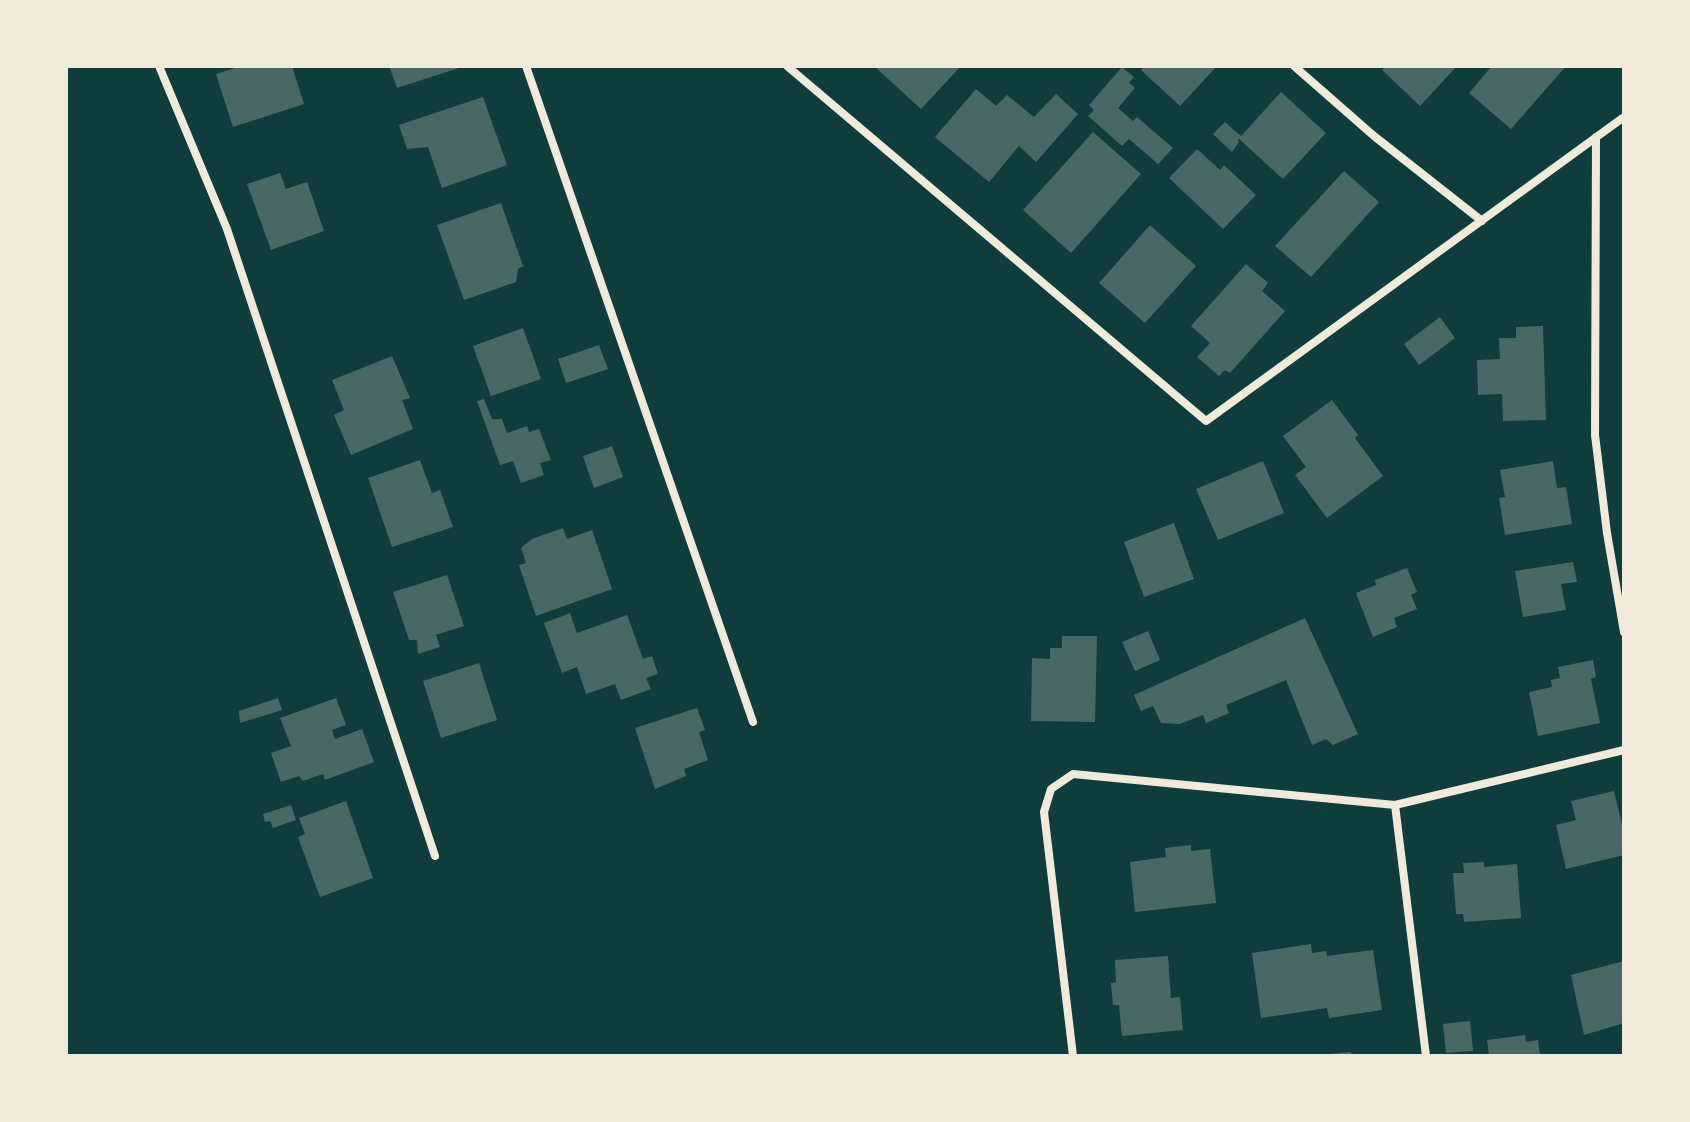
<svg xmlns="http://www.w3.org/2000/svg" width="1690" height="1122" font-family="'Archivo Narrow',sans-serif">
  <rect width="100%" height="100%" fill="#0f3d3e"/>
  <path fill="#486865" d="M241 66H292L304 104 233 127 216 74Z
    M389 66H462V67L397 88Z
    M874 66H961L921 109Z
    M1145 66H1217L1180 106 1141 70Z
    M1385 66H1457L1420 106 1382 70Z
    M1492 66H1566L1511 129 1469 93Z
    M1122 67 1134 77 1129 83 1135 88 1118 108 1133 121 1137 117 1173 148 1158 164 1129 139 1122 146 1088 116 1094 110 1089 105Z
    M976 89 996 106 1007 95 1034 117 1056 94 1078 114 1036 162 1019 146 989 182 935 137Z
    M1281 92 1326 133 1283 179 1238 138 1239 142 1232 152 1213 134 1225 122 1241 136Z
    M483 97 507 165 442 188 428 147 407 149 399 125Z
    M1093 132 1141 174 1071 253 1023 210Z
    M1197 149 1220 170 1224 165 1256 195 1223 229 1169 178Z
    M1344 171 1379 202 1311 277 1275 246Z
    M280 173 286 189 307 182 324 231 271 250 247 184Z
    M501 203 523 266 518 269 516 282 464 300 437 225Z
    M1150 225 1196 266 1145 323 1099 283Z
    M1246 264 1268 283 1262 291 1285 311 1230 373 1225 370 1219 376 1197 357 1210 343 1191 326Z
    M1440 317 1455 338 1419 365 1404 344Z
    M1543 326 1546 420 1503 421 1502 394 1478 395 1477 360 1500 359 1499 338H1516V327Z
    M523 328 541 379 491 396 473 346Z
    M599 345 608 369 566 383 558 359Z
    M392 356 410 398 402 400 413 429 351 455 334 415 344 410 332 380Z
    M484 399 492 419H502L507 433 527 426 529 432 539 429 551 460 540 463 544 475 521 483 513 461 500 465 477 401Z
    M1332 400 1358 435 1355 438 1383 476 1327 518 1295 475 1306 467 1283 436Z
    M612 446 623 477 594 488 583 456Z
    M420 460 432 493 440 490 453 527 392 547 368 478Z
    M1263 461 1284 513 1218 540 1196 489Z
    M1553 461 1557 488 1566 487 1572 524 1505 535 1499 498 1505 497 1500 470Z
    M1174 523 1194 579 1144 597 1124 542Z
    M563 528 567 539 592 530 612 589 536 616 519 565 526 563 521 548 532 539Z
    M1573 562 1577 582 1561 584 1566 610 1523 617 1515 571Z
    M1407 568 1417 592 1411 595 1417 609 1394 618 1397 627 1373 637 1356 593 1376 585 1375 580Z
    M447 575 464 626 436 635 440 647 418 654 417 640H409L393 592Z
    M570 613 577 633 627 615 643 659 652 656 658 674 646 678 651 689 621 700 615 684 586 694 577 667 562 673 544 623Z
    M1305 618 1358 734 1333 745 1326 739 1312 745 1286 680 1226 705 1229 713 1206 723 1203 715 1180 724 1161 723 1153 706 1141 711 1134 695Z
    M1148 631 1160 660 1135 671 1122 642Z
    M1062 636H1097L1095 722 1031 721 1032 658 1050 659V648H1062Z
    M1593 660 1596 677 1591 679 1600 723 1538 736 1529 692 1552 687 1551 680 1560 678 1558 667Z
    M479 663 497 720 441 738 423 681Z
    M278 698 282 710 240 723 239 711Z
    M336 698 346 725 332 730 335 739 362 729 374 762 325 780 323 774 303 781 299 776 281 782 271 753 291 746 280 718Z
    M697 708 705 730 699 732 708 760 684 769 686 776 655 789 635 728Z
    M1614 791 1624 833V855L1566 869 1556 825 1576 820 1571 801Z
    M346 801 373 878 320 897 298 837 305 834 299 818Z
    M291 805 296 820 273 828 270 821 265 822 263 814Z
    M1191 845V851L1210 849 1216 903 1135 912 1130 862 1166 857 1165 848Z
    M1484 862V867L1517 864 1521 918 1464 922 1463 914H1456L1453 873H1464L1463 863Z
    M1311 944 1312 953 1326 951 1327 956 1373 950 1382 1010 1329 1018 1327 1008 1261 1018 1252 953Z
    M1168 956 1171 998 1180 997 1183 1030 1122 1036 1119 1005H1113L1111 983 1116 982 1115 960Z
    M1624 961V1023L1584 1035 1571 975Z
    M1470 1021 1473 1051 1446 1053 1443 1024Z
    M1525 1035 1526 1042 1538 1040 1540 1056H1489L1487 1040Z
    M1351 1052 1352 1056H1330V1054Z"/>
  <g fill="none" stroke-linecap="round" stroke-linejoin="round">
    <path stroke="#f1e9da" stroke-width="8" d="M159 66 227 229 435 856
      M526 66 753 722
      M787 66 1206 421 1624 117
      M1294 66 1374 136 1482 221
      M1596 137 1595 435 1607 533 1624 632
      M1395 805 1426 1056
      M1073 1056 1044 812 1051 789 1073 774 1395 805 1624 750"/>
  </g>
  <rect width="1690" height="1122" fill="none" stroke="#f1e9da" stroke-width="136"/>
</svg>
